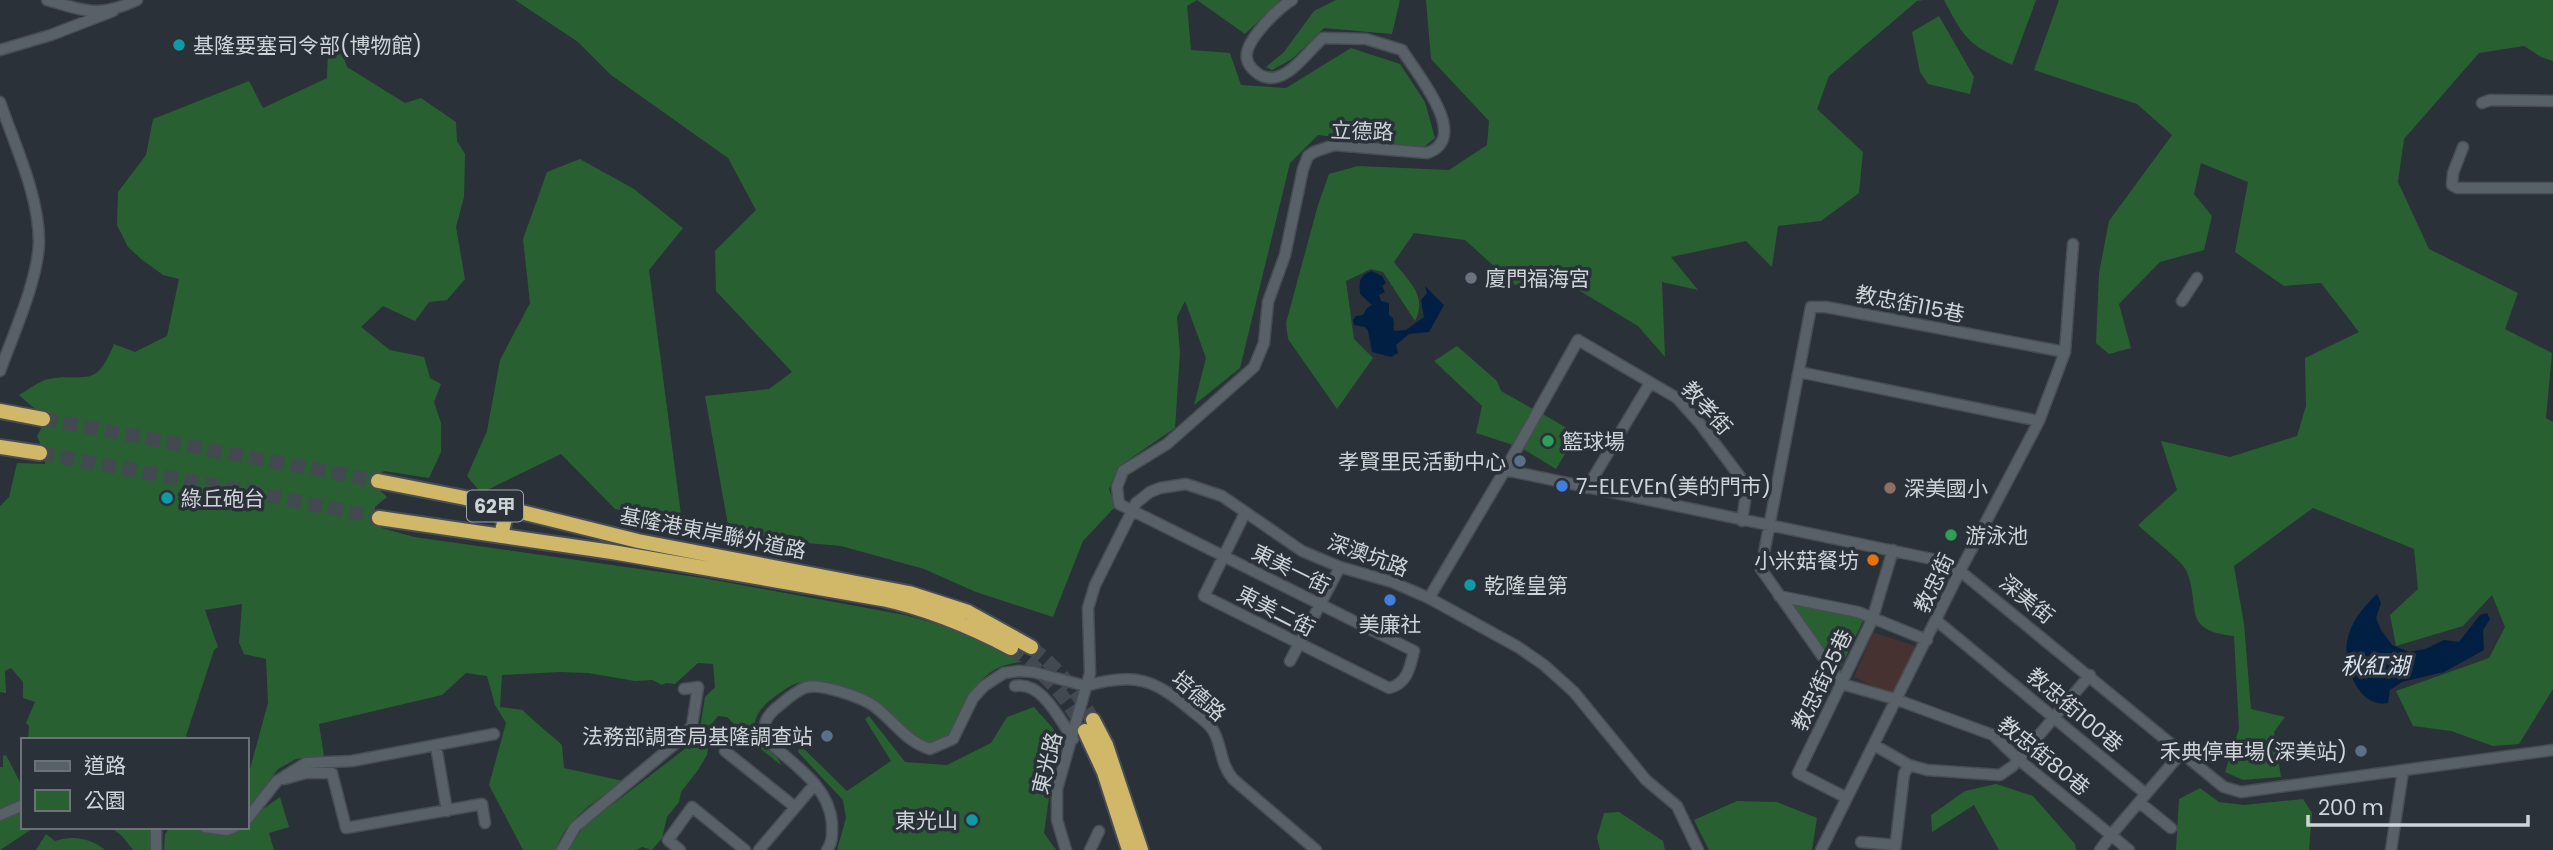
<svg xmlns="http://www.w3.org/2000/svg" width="2553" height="850" font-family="Poppins,'Noto Sans TC',sans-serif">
  <rect width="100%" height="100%" fill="#2a3138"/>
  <path fill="#463231" d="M1873 632 1918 647 1892 695 1854 677Z"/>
  <path fill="#296032" d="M515 0H1280L1245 34 1197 0 1187 6 1191 50 1230 53 1241 85 1286 88 1351 48 1400 64 1425 102 1435 138 1424 147 1318 135 1290 163 1240 368 1194 405 1206 358 1185 301 1177 317 1180 353 1175 428 1118 467 1109 489 1115 507 1083 541 1053 617 976 592 924 569 841 546 785 541 615 509 561 454 481 493 467 476 487 431 500 360 530 303 523 239 547 172 580 159 634 189 683 228 649 270 681 515 728 525 705 396 769 389 792 372 716 291 715 251 756 210 728 158 611 75 578 42Z
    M1336 0H1400L1392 34 1324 28 1292 59 1272 70 1266 67 1284 52 1314 11Z
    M1426 0H1924L1917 1 1829 76 1817 109 1863 152 1859 193 1821 221 1778 226 1772 267 1746 241 1671 257 1698 290 1662 282 1665 357 1638 326 1565 282 1515 285 1465 240 1414 233 1394 262C1408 281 1428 295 1415 321L1383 272 1371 269 1346 281 1354 339 1373 358 1337 409 1288 339 1286 323 1318 205 1329 174 1358 166 1449 170 1487 145 1489 121 1431 59Z
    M1944 0H2036L2012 65C1969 44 1966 42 1944 0Z
    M2059 0H2553V61L2541 57 2524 46 2479 53 2404 139 2398 182 2429 249 2518 293 2505 329 2552 353 2546 418 2553 422V689L2519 744 2493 746 2451 731 2413 726 2396 691 2489 658 2505 627 2492 595 2463 626 2396 646 2390 615 2418 589 2414 549 2313 508 2234 566 2244 624 2251 709 2285 717 2274 732 2281 777 2243 780 2225 772 2239 729 2234 636C2179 630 2202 606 2186 570 2181 560 2148 535 2138 525L2177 490 2161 441 2230 457 2297 436 2306 406 2305 358 2359 332 2321 283 2284 286 2235 252 2248 182 2201 163 2194 194 2212 216 2204 250 2160 262 2119 304 2131 348 2109 354 2096 343 2099 273 2109 221 2172 135 2137 104 2034 70Z
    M1939 16 1974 77 1970 94 1928 84 1920 72 1912 32Z
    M340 46 347 67 405 103 421 98 456 122 457 141 465 154 464 197 456 227 465 279 447 300 429 302 415 321 383 306 361 327 390 350 424 357 430 378 441 384 434 402 441 423V452L429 478 384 471 376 477 377 487 387 497 375 507 376 524 382 528 414 537 703 578 905 615 968 633 1022 662C960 667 971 728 938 743 917 752 865 696 843 688 832 683 814 679 802 682 791 684 783 691 774 697 765 704 753 715 755 728 758 748 777 751 781 765L752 742 727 717 718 716 711 725 707 755 698 770 681 792 679 802 667 817 662 838 652 850 642 847 636 850H569L583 827 690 745 700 728 705 697 715 687 713 664 698 663 675 684 666 683 662 685 652 680 635 681 588 673 560 672 502 675 500 707 523 710C526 715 555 738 562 745L564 768 623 781C598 800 565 818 556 850H523L489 785 506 723 495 705 487 676 466 673 442 695 319 724 324 756 296 759 278 769 247 811V773L250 769 268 703 266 659 244 654 239 643 242 604 205 610 218 647 214 650 186 736 189 740H28L29 726 26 723 35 702 23 698V682L11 668 5 671 6 693 0 692V506L9 497 17 463 45 464 43 450 37 436 44 423 36 410 19 395C28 390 39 381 48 379 86 372 95 391 114 344L135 352 167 336 179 279 163 275 141 259 128 247 117 225 118 192 146 155 153 119 249 81 263 108 327 78 328 49Z
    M1457 346 1497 381 1501 391 1533 409 1513 445 1476 433 1482 406 1434 361Z
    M1541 413 1577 434 1556 469 1520 447Z
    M1790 601 1864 619 1838 673Z
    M1034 707 1058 734 1044 833 1056 850H837L846 818 843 800 798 752 800 745 847 791 891 761 865 719 869 716 905 762 947 765 991 743 1007 717Z
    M6 755 23 788V801L0 810V767H3V756Z
    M1996 784 2033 796 2075 844 2076 850H1999L1974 805 1932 832 1931 815 1965 791Z
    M2200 788 2219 802 2244 805 2303 799 2312 813 2309 850H2176L2179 799Z
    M280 797 289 827 269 833 274 850H164L165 834 170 827H247V812L256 814Z
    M1737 801 1777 802 1817 818 1812 850H1709L1694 820Z
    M23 811V827H35L0 850V820Z
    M1619 812 1663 841 1665 850H1600L1597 837 1604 813Z
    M110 827H154V850H133L122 836Z
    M46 834 55 841C72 835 91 838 105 850H36Z"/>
  <path fill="#001f43" d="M1372 271 1382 276 1386 283 1382 286 1385 292 1379 295 1381 301 1389 303V315L1393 318 1394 325 1393 328 1395 331 1406 330 1424 317 1421 300 1427 293 1425 286 1444 305 1429 332 1409 334 1396 345 1398 353 1391 357 1372 352 1368 331 1365 327 1354 325 1353 320 1356 316 1363 315 1367 308 1372 305 1360 294C1359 282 1359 275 1372 271Z
    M2377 594 2381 603 2376 618 2381 630 2392 645 2409 652 2425 649 2444 640 2459 642 2480 615 2487 613 2490 619 2483 630 2484 650 2444 672 2402 682 2390 690 2388 703C2358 709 2343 664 2347 641 2351 622 2363 607 2377 594Z"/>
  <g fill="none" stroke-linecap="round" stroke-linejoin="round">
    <path stroke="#434950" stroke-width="14" stroke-dasharray="14 7" stroke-linecap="butt" d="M43 419 378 481
      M40 453 252 492 379 518
      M1031 647C1057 668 1077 690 1093 720
      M1011 648C1044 673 1065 694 1085 731"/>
    <defs>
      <path id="minor" d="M47 0C86 11 98 18 137 0
        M0 50 51 35 113 11
        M0 102C15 146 39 195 39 242 38 280 13 335 0 371
        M2482 103 2490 100 2553 101
        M2463 147 2453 173 2452 185 2457 188H2553
        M2182 301 2197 278
        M2065 352 1826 307H1811L1761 569 1842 684 1895 699 1993 735 2018 759 2111 835 2146 794
        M1799 372 2039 421
        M1505 470 1932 559 1960 571 2215 780 2224 787 2241 792 2553 750
        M1587 488 1650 383
        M1245 513 1204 596 1389 688C1407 684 1410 668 1414 651L1119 504 1117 487 1123 471 1167 444 1254 367 1264 343 1268 302 1285 255 1303 169 1308 156 1314 152 1334 145 1427 153C1472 138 1416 73 1402 50L1366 39 1323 38C1309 50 1295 72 1277 77 1270 79 1261 77 1256 72 1252 69 1248 64 1247 59 1243 42 1279 7 1292 0
        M1779 596 1858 612 1927 640
        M1429 598 1505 470 1578 340 1677 398 1701 425 1747 486 1742 521
        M1937 621 2146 794 2182 752
        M1290 661 1340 567
        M1015 686C1042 681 1060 720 1073 739
        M1086 686C1135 672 1154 679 1192 711 1199 717 1211 724 1215 734 1222 749 1221 765 1233 779L1316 850
        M1874 745 1909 765 1927 770 2000 775 2013 766 2090 675
        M436 746 447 811
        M725 751 795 807
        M284 779 306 773H332L346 828 482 804 485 823
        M1847 798 1798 773 1872 620 1893 550
        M2139 802 2171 828
        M0 815 23 805
        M247 819 277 781 306 763 352 761 494 734
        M156 827V850
        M205 827 227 830 234 827
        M1861 842 1895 845
        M562 850 575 827 676 743 692 726 698 687 684 689
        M680 850 668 840 692 807 745 850
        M759 850 815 784
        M827 850C833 842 832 833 832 823 829 786 794 765 769 742 761 729 764 719 775 709 784 702 796 690 807 687 823 684 861 697 874 706 894 721 905 741 930 749L953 739 973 698 984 686 1004 673 1019 671 1033 672 1086 686
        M1066 850 1057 820V789L1090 673 1088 608 1095 585 1136 503 1150 492 1160 488 1186 484 1222 496 1302 551 1340 567 1392 582 1429 598 1518 647 1544 665 1574 692 1646 780 1677 806 1698 850
        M1090 850 1099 831
        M1821 850 1960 571 2039 421 2065 352 2073 244
        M1895 850 1904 774 1909 765
        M2100 850 2111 835 2129 850
        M2391 850 2403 771"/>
      <path id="highway" d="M0 411 43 419
        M0 447 40 453
        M378 481 465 498 638 541 909 593 968 612 1031 647
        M379 518 612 552 882 599C929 609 969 626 1011 648
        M501 536 507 509
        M1093 720 1106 745 1141 850
        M1085 731 1104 772 1129 850"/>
    </defs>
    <use href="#minor" stroke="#474d53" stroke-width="13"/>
    <use href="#highway" stroke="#474d53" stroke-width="18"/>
    <use href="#minor" stroke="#596168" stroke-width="10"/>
    <use href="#highway" stroke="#d0b868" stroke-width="14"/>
  </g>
  <g fill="#0f9aa8" stroke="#2a3138" stroke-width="2.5">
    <circle cx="179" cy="45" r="7"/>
    <circle cx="167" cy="498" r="7"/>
    <circle cx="1470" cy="585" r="7"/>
    <circle cx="972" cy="820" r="7"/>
  </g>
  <circle fill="#6b7280" stroke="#2a3138" stroke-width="2.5" cx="1471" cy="278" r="7"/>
  <g fill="#2e9e5b" stroke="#2a3138" stroke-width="2.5">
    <circle cx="1548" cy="441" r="7"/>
    <circle cx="1951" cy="535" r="7"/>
  </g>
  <g fill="#5c6f8a" stroke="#2a3138" stroke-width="2.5">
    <circle cx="1520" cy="461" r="7"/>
    <circle cx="827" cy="736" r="7"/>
    <circle cx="2361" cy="751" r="7"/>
  </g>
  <g fill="#3f7fe0" stroke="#2a3138" stroke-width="2.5">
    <circle cx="1562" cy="486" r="7"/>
    <circle cx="1390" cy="600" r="7"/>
  </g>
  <circle fill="#8d6e63" stroke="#2a3138" stroke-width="2.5" cx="1890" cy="488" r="7"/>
  <circle fill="#e8710a" stroke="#2a3138" stroke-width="2.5" cx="1873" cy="560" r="7"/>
  <g text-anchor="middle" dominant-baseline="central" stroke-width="7" stroke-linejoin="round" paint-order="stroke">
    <rect fill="#2a3138" stroke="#9ea3a8" stroke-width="2" x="467" y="490.5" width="56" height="31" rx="5"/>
    <g font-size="19" font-weight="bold" fill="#cfd4d8">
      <text x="495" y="506">62甲</text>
    </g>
    <g font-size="21" fill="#cfd4d8" stroke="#2a3138" text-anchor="start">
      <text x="193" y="45">基隆要塞司令部(博物館)</text>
      <text x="1485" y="278">廈門福海宮</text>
      <text x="1562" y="441">籃球場</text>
      <text x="1506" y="461" text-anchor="end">孝賢里民活動中心</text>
      <text x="1576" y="486">7-ELEVEn(美的門市)</text>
      <text x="1904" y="488">深美國小</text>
      <text x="181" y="498">綠丘砲台</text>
      <text x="1965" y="535">游泳池</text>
      <text x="1859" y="560" text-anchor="end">小米菇餐坊</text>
      <text x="1484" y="585">乾隆皇第</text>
      <text x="1390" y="624" text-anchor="middle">美廉社</text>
      <text x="813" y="736" text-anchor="end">法務部調查局基隆調查站</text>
      <text x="2347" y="751" text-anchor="end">禾典停車場(深美站)</text>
      <text x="958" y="820" text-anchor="end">東光山</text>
    </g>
    <g font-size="21" fill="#cfd4d8" stroke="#2a3138">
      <text transform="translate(1362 131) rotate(2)">立德路</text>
      <text transform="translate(1910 304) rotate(11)">教忠街115巷</text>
      <text transform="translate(1707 408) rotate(48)">教孝街</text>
      <text transform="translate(713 533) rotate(11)">基隆港東岸聯外道路</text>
      <text transform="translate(1368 555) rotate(20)">深澳坑路</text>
      <text transform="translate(1291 569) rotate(26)">東美一街</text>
      <text transform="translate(1934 583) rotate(-64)">教忠街</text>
      <text transform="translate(2027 599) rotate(39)">深美街</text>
      <text transform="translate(1276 611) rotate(27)">東美二街</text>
      <text transform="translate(1822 680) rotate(-64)">教忠街25巷</text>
      <text transform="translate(1199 696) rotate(41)">培德路</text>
      <text transform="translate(2075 710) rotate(40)">教忠街100巷</text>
      <text transform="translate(2044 756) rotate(39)">教忠街80巷</text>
      <text transform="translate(1047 763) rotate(-76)">東光路</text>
    </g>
    <g font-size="23" font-style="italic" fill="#d5e1f1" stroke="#2a3138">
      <text x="2375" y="666">秋紅湖</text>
    </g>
  </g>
  <rect x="21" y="738" width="228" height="91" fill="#2a3138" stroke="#6c7278" stroke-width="2"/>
  <rect x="35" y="761" width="35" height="10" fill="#596168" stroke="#6c7278" stroke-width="2"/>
  <text x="84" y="773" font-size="21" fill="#cfd4d8">道路</text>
  <rect x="35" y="790" width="35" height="21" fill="#296032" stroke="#6c7278" stroke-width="2"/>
  <text x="84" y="808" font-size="21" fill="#cfd4d8">公園</text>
  <path d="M2308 815v10h220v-10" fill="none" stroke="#cfd4d8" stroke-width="3.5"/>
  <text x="2318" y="815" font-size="21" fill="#cfd4d8" stroke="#2a3138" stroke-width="5" paint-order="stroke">200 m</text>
</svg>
